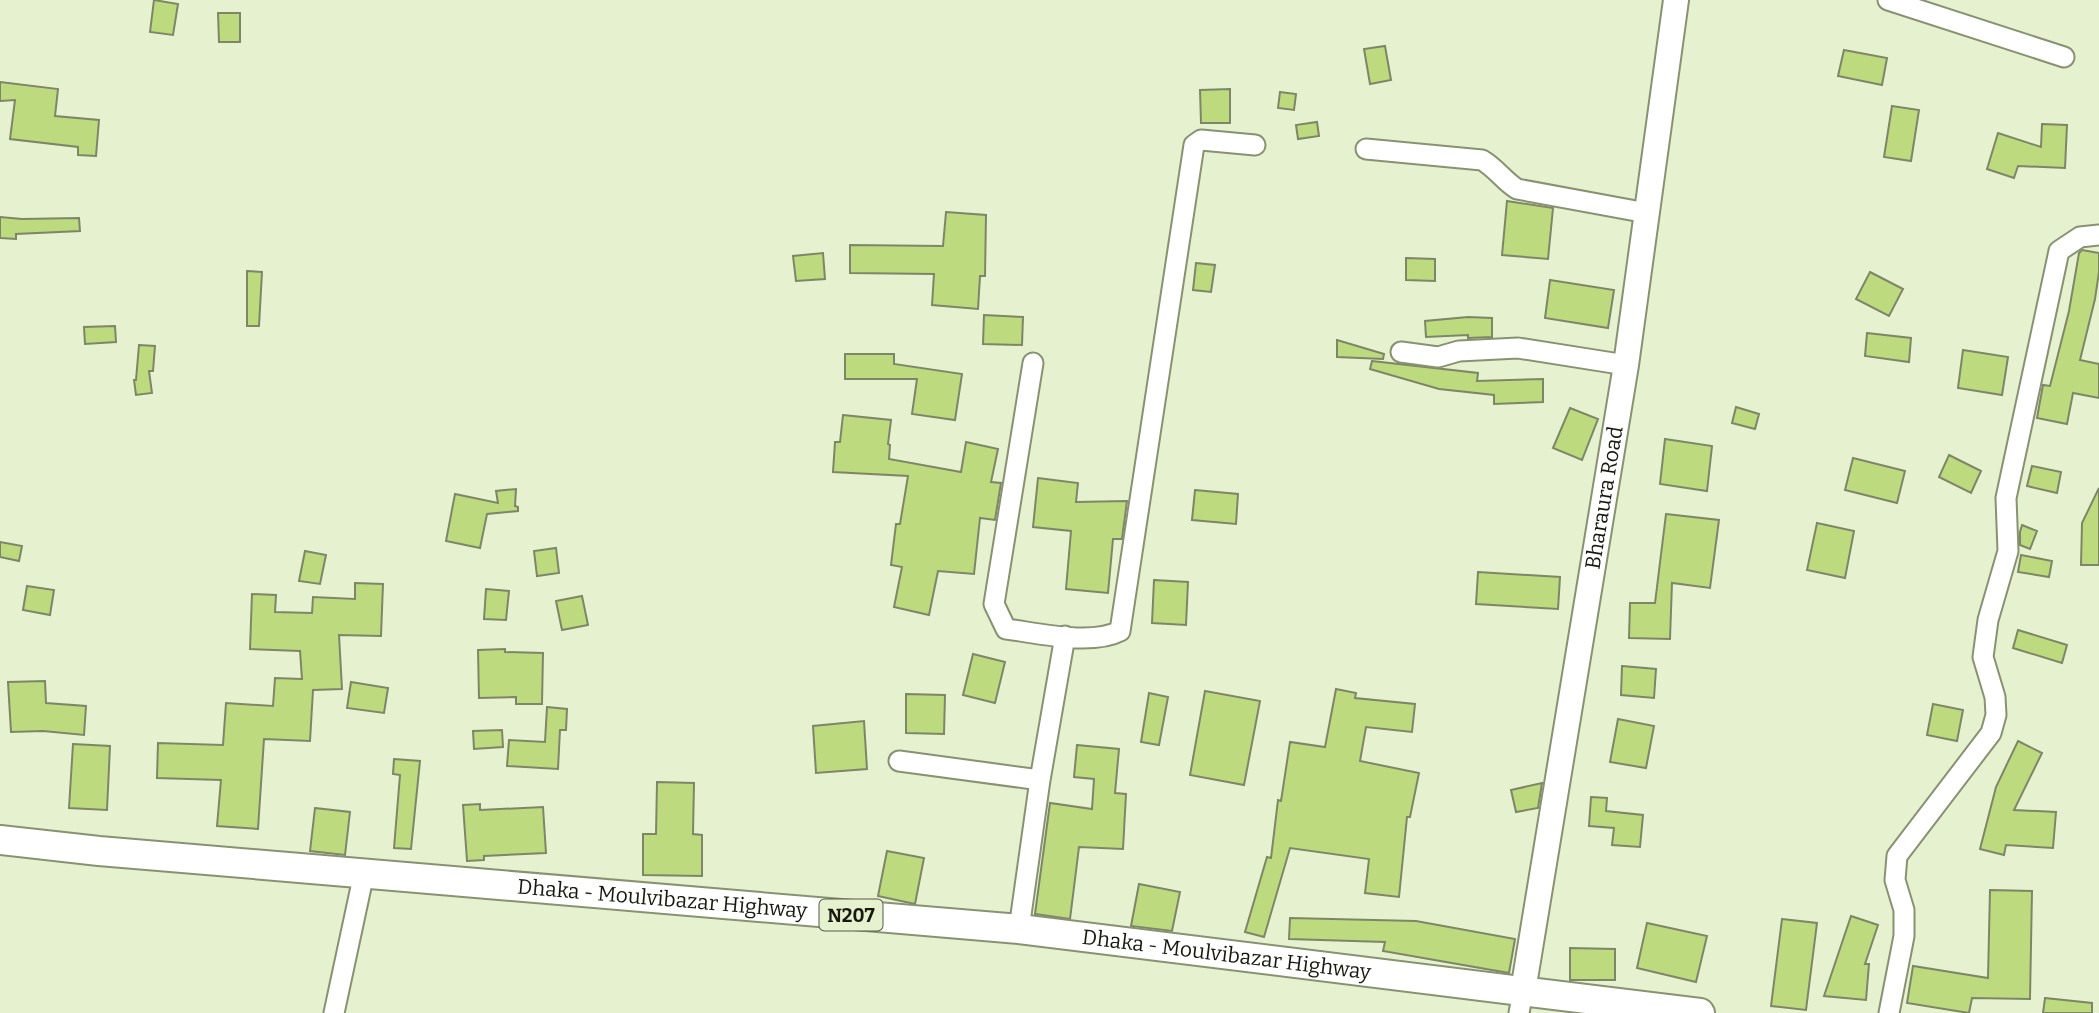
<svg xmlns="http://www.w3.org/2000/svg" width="2099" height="1013" font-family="Bitter,serif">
  <rect width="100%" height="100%" fill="#e6f2cf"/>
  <path fill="#beda7e" stroke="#7d8768" stroke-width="2" d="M154 0 178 4 173 35 150 32Z
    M218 13H240V42H219Z
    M1385 46 1391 80 1370 84 1364 49Z
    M1844 50 1887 58 1882 85 1838 76Z
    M0 82 58 89 55 116 99 120 96 156 78 155V147L10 139 15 100 0 101Z
    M1230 89V123H1201L1200 90Z
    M1280 92 1296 94 1294 110 1278 108Z
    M1892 106 1919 110 1911 161 1884 157Z
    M1317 122 1319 136 1298 139 1296 125Z
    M2042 124 2067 125 2065 168 2018 166 2014 178 1987 169 1998 133 2041 147Z
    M1507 201 1553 208 1548 259 1502 255Z
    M946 212 986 215 985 276H980L978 309 932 305 934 274 850 273V245L943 246Z
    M0 217 22 219 79 218 80 231 16 234V239L0 238Z
    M2082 250 2099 253V272L2095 299 2080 360 2099 364V398L2073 393 2067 424 2037 418 2043 385 2050 386 2069 311 2079 253Z
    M823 253 825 279 796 281 793 256Z
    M1406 258 1435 259V281L1406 280Z
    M1196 263 1215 265 1211 292 1193 290Z
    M247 271 262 272 259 326H247Z
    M1870 272 1903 289 1889 316 1856 299Z
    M1550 280 1614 290 1608 328 1545 318Z
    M984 315 1023 317 1022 345 983 344Z
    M1468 317 1492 318V337L1468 338V335L1426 337 1425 321Z
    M115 326 116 342 85 344 84 327Z
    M1867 333 1911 338 1909 362 1865 356Z
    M1337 340 1384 354 1383 359 1337 357Z
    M139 345 155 346 153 371H149L152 393 136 395 134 380H136Z
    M1963 350 2008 357 2002 395 1958 388Z
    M845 354H894V364L962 374 955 420 912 414 917 379H845Z
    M1372 361 1478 373 1477 381 1543 379V402L1494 404V395L1439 389 1370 369Z
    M1736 407 1759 414 1755 429 1732 423Z
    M1570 408 1598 419 1582 460 1553 448Z
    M843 415 891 420 888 444 890 445 889 459 961 472 966 442 998 449 991 482 1001 483 995 520 980 518 974 574 938 571 929 615 894 607 902 567 891 565 896 524H900L908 476 833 472 835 442H840Z
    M1665 439 1712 446 1707 491 1660 484Z
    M1949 455 1981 471 1971 493 1939 477Z
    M1853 458 1905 471 1897 503 1845 490Z
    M2032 466 2061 472 2057 493 2027 486Z
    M1038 478 1078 483 1076 502 1127 501 1122 539H1113L1108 593 1066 589 1071 531 1033 527Z
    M2099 488V565H2081L2082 523Z
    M516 489 515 506 518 507V511L487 514 480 548 446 541 455 494 498 503 496 491Z
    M1195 490 1238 494 1236 524 1192 520Z
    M1666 514 1719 520 1710 588 1672 583 1670 639 1629 638 1630 603H1655Z
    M1817 523 1854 531 1845 578 1807 570Z
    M2022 525 2037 531 2030 549 2020 545V532Z
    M0 542 22 546 19 561 0 557Z
    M556 548 559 573 537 576 534 551Z
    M305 551 326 555 320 584 299 581Z
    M2021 555 2052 561 2049 577 2018 572Z
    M1478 572 1560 577 1558 609 1476 604Z
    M1154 580 1188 582 1186 625 1152 623Z
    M355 583 383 584 381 636 339 635 342 689 313 690 310 741 264 739 258 829 217 826 221 780 157 778 158 743 223 745 226 703 273 706 275 678 302 679 300 651 250 649 252 594 276 595 275 612 312 613 313 597 355 599Z
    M27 586 54 590 50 615 23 610Z
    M486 589 509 591 506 620 484 619Z
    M582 596 588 625 562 630 556 601Z
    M2018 630 2067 645 2062 663 2013 648Z
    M505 649V652L543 653 542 704H516V697L479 698 478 650Z
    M973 654 1005 662 995 703 963 695Z
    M1622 666 1656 669 1654 698 1621 695Z
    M45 681 46 703 86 706 84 735 43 731 11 732 8 682Z
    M351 682 388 688 384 713 347 708Z
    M1336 689 1356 693 1355 698 1415 704 1412 732 1366 727 1360 761 1419 773 1410 817H1407L1399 897 1365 893 1369 859 1290 848 1264 937 1245 932 1267 857 1271 858 1278 800 1281 801 1290 742 1325 747Z
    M1205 691 1260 701 1244 785 1190 775Z
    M1149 693 1168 697 1159 745 1141 742Z
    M906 694 945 695 944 734 906 733Z
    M1933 704 1963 710 1957 741 1927 735Z
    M547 707 567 709 566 730H560L558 769 507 766 509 740 545 742Z
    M1618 719 1654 726 1646 768 1610 762Z
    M864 721 867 769 816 773 813 726Z
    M502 730 503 747 474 749 473 731Z
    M2018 741 2042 753 2014 810 2056 812 2053 848 2006 845 2004 855 1980 849 1996 787Z
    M73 744 110 746 107 810 69 808Z
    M1077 745 1119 749 1115 793 1126 794 1123 849 1079 847 1070 919 1035 914 1050 803 1092 809 1094 779 1074 777Z
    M394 759 420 761 411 849 394 848 400 775 393 774Z
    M657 782 694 783 693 834 702 835V876L643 875V834H656Z
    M1542 783 1538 808 1516 812 1511 790Z
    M1591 797 1607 798 1606 811 1643 815 1640 847 1612 845 1614 828 1589 826Z
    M480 804V810L543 807 546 853 484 856V860L467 861 463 805Z
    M315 808 350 812 345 855 310 851Z
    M887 851 924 858 915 904 878 896Z
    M1139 884 1180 892 1172 931 1131 926Z
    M1990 890 2032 891 2030 999 1972 998 1969 1013 1907 1003 1913 966 1988 978Z
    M1851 916 1878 925 1865 964H1869L1866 1000 1824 996Z
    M1290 918 1416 921 1515 939 1509 973 1383 951 1385 942 1289 939Z
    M1782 919 1817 923 1806 1010 1771 1006Z
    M1647 923 1707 936 1696 982 1637 968Z
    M1570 948 1615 949V980H1570Z
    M2045 998 2092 1003V1013H2043Z"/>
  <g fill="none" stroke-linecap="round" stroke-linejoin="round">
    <defs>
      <path id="minor" d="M1888 0 2064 57
        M1366 149 1482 160C1496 168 1504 181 1517 189L1647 213
        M1401 352 1438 357 1459 351 1518 348 1626 365
        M1033 363 994 604 1006 629C1038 633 1091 646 1120 631L1194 145 1201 140 1255 145
        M899 761 1040 780
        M1019 929 1040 780 1065 636
        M334 1013 364 873
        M1519 1013 1523 991
        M1889 1013 1904 936V910L1895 880 1897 856 1991 733 1996 715 1995 697 1983 657 1988 620 2008 551 2006 498 2059 251 2080 237 2099 235"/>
      <g id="major">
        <path id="s1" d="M1523 991 1626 365 1676 0"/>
      </g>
      <g id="highway">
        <path id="s2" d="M0 840 99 851 1019 929 1700 1013"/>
      </g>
    </defs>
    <use href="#minor" stroke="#889272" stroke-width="23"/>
    <use href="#major" stroke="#889272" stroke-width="28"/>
    <use href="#highway" stroke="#889272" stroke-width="32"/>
    <use href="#minor" stroke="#fff" stroke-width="19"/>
    <use href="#major" stroke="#fff" stroke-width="24"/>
    <use href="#highway" stroke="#fff" stroke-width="28"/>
  </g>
  <g text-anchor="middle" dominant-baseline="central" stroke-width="6" stroke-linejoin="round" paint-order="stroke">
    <rect fill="#e6f2cf" stroke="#545b47" stroke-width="2" x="819.5" y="899.5" width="63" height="31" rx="5"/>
    <g font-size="19" font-weight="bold" fill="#161a0d">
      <text x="851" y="915">N207</text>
    </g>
    <g font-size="21" fill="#161a0d" stroke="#e6f2cf">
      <text stroke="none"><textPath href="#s1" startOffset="500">Bharaura Road</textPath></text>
      <text stroke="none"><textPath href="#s2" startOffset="665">Dhaka - Moulvibazar Highway</textPath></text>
      <text stroke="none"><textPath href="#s2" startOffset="1232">Dhaka - Moulvibazar Highway</textPath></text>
    </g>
  </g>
</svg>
